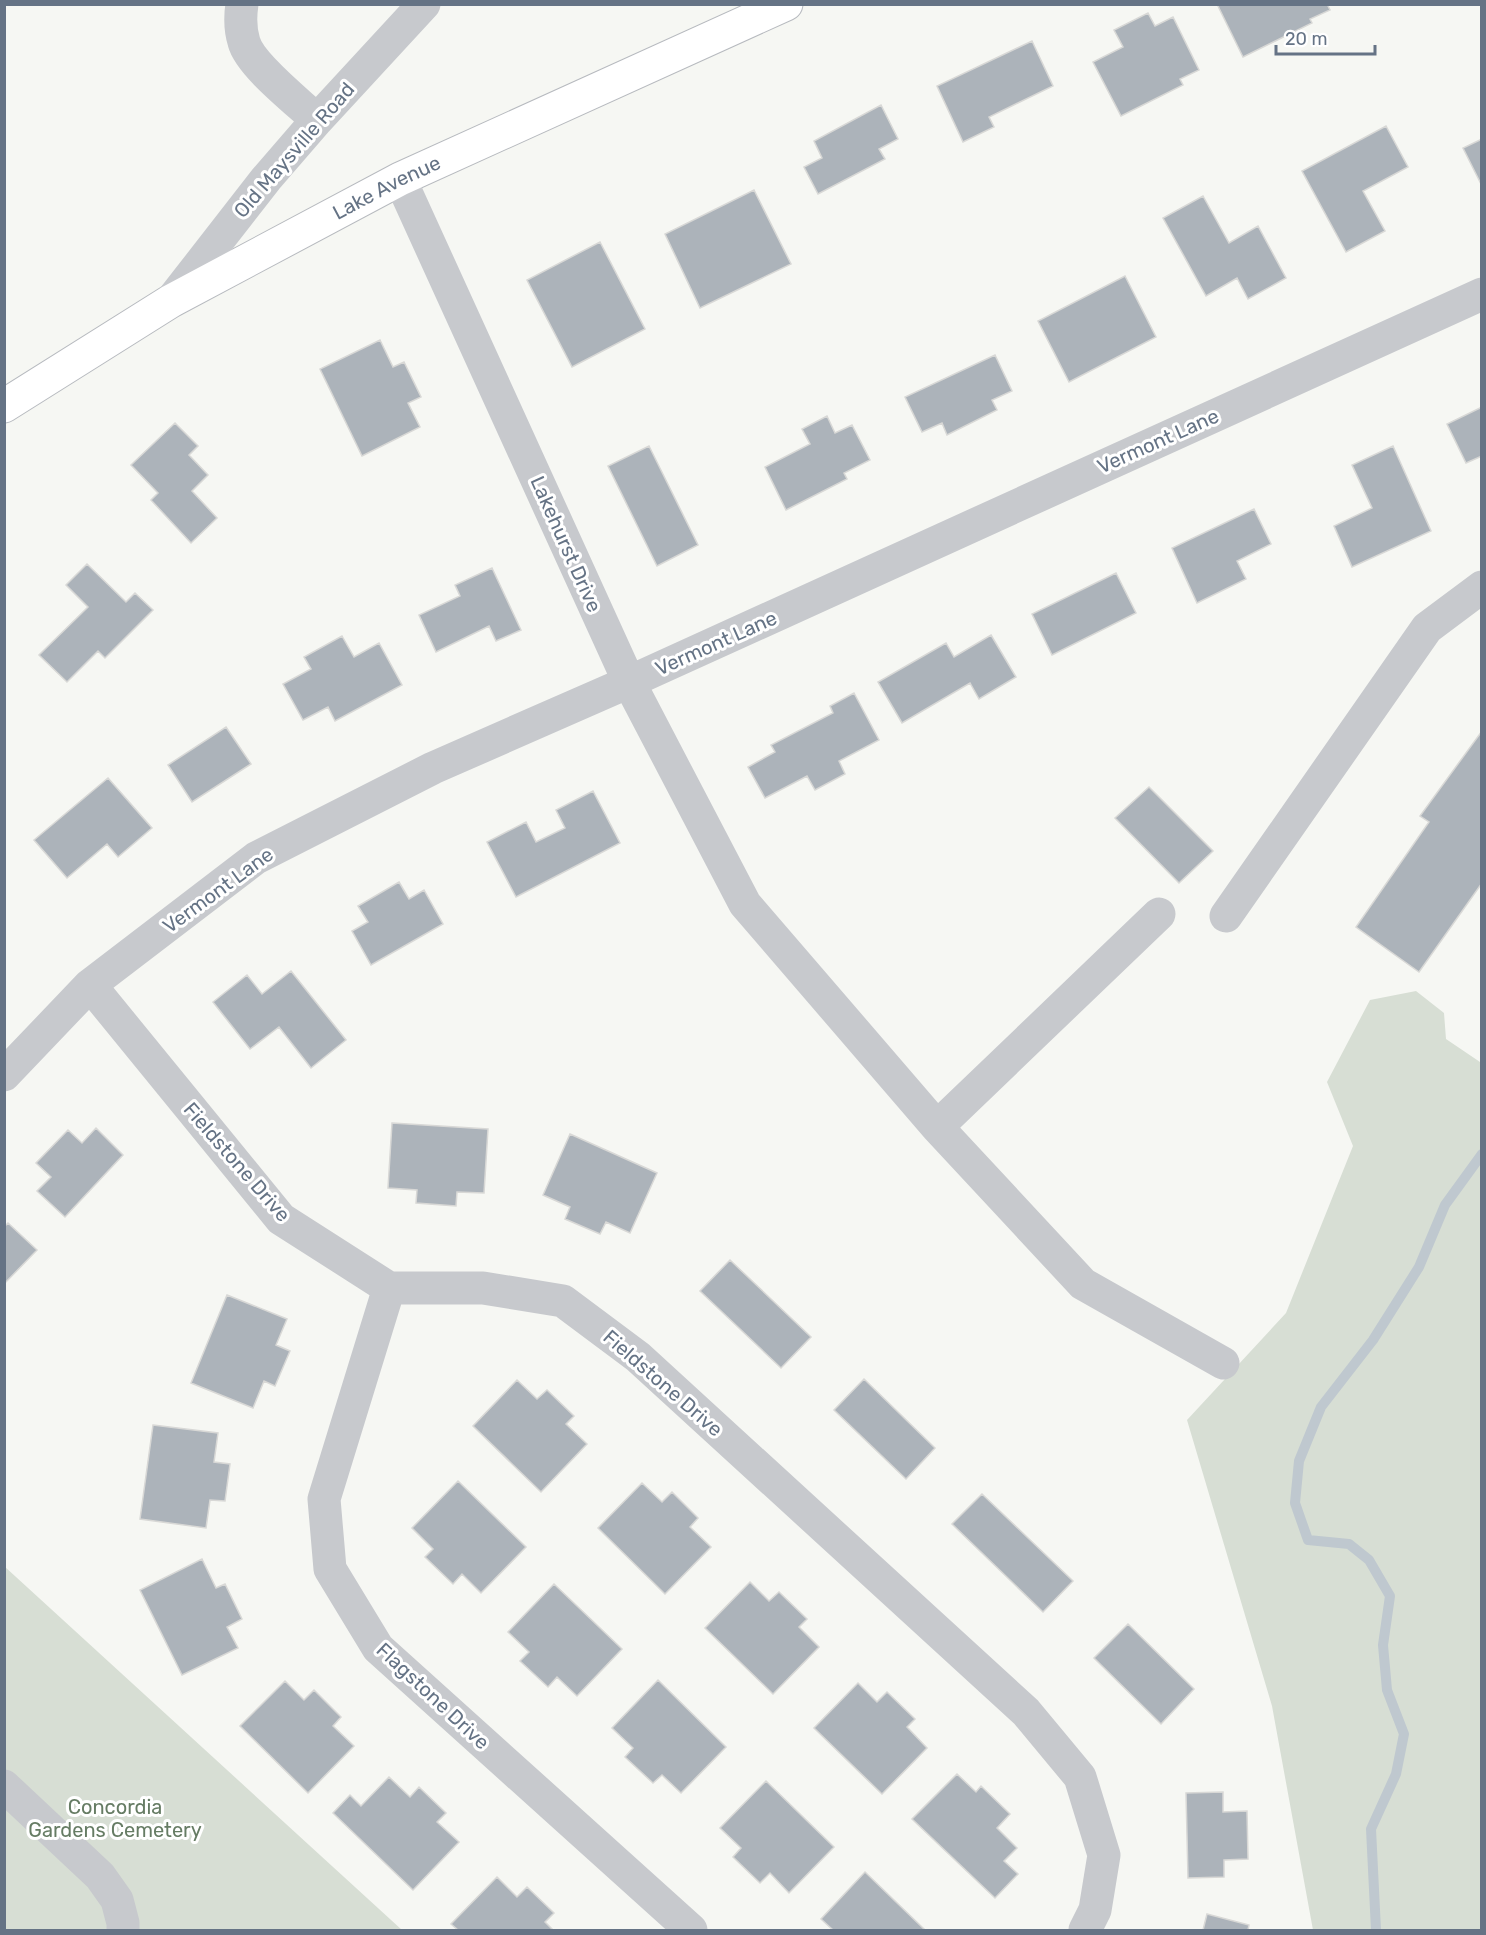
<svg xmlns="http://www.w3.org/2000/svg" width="1486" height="1935" font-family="Rubik,sans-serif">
  <rect width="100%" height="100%" fill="#f6f7f3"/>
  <path fill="#d7ded4" d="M1416 991 1444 1013 1446 1039 1480 1062 1481 1060V1930H1313L1272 1706 1187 1420 1286 1313 1353 1146 1327 1082 1370 1000Z
    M4 1566 402 1930H5Z"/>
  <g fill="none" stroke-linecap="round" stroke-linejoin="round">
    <path stroke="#bfc8cf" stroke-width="10" d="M1376 1930 1371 1829 1396 1774 1404 1734 1387 1690 1383 1645 1390 1596 1369 1560 1349 1544 1308 1540 1295 1503 1299 1461 1321 1407 1373 1340 1419 1267 1445 1205 1482 1154"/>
  </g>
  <path fill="#acb3ba" stroke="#d8d8d6" stroke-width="1.5" d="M1217 4H1327L1330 10 1310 19 1312 23 1243 57Z
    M1148 13 1155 26 1173 17 1199 70 1180 79 1183 85 1121 116 1093 62 1123 47 1114 30Z
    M1032 41 1053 86 989 117 994 127 963 142 937 86Z
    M881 105 898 139 879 149 885 159 818 194 804 167 822 158 814 141Z
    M1386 126 1408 167 1363 191 1385 231 1346 252 1302 171Z
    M1482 139V186L1463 148Z
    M754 190 791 264 700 308 665 234Z
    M1203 196 1229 243 1258 226 1286 278 1248 299 1237 278 1206 296 1163 218Z
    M600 242 645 329 572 367 527 280Z
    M1125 276 1156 337 1069 382 1038 321Z
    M380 340 393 367 404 362 421 397 408 403 420 427 362 456 320 369Z
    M995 355 1012 391 992 400 997 410 947 435 942 423 922 432 905 397Z
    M1482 407V456L1466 463 1447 424Z
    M827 416 835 433 852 425 870 460 844 473 847 479 786 510 765 467 810 444 802 429Z
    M175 423 198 446 189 455 208 475 192 491 217 518 191 543 151 500 158 493 131 465Z
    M649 446 698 545 657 566 608 466Z
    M1393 446 1431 531 1352 567 1334 526 1372 508 1352 465Z
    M1254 509 1271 544 1237 561 1246 579 1197 603 1172 548Z
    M87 564 126 602 135 593 153 610 105 658 98 651 67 682 39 655 88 607 66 585Z
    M492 568 521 630 496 641 489 626 436 652 419 615 460 596 455 585Z
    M1116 573 1136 613 1052 655 1032 614Z
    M991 635 1016 677 979 699 970 683 902 723 878 682 946 643 954 657Z
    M342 636 354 657 379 643 402 685 335 721 328 707 303 720 283 684 311 669 304 657Z
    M854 693 879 740 839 761 845 774 815 790 807 776 765 798 748 767 775 752 771 745 833 713 830 706Z
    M226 727 251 764 192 802 168 765Z
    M1482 731V883L1419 972 1356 927 1429 822 1420 816Z
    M108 778 152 828 118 857 107 844 67 878 34 840Z
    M1149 787 1213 851 1179 883 1115 818Z
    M593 791 620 843 516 897 487 842 526 822 536 842 565 828 556 810Z
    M399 882 409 899 424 890 443 924 371 965 352 931 368 922 358 906Z
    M291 971 346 1040 311 1068 279 1027 250 1049 213 1002 247 975 262 994Z
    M392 1123 488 1129 484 1193 457 1192 456 1206 416 1203 417 1190 388 1188Z
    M96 1128 123 1155 65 1217 37 1191 51 1177 36 1163 68 1130 82 1143Z
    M570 1134 657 1173 630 1233 606 1222 600 1234 565 1219 570 1207 543 1195Z
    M8 1223 37 1250 4 1284V1227Z
    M730 1260 811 1337 781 1368 700 1291Z
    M227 1295 287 1319 276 1345 290 1351 275 1386 264 1381 253 1408 191 1383Z
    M864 1379 935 1448 906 1479 834 1410Z
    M517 1380 537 1399 547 1390 574 1416 566 1424 587 1444 541 1492 473 1426Z
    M153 1425 218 1433 214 1462 230 1464 225 1501 210 1500 206 1528 140 1519Z
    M458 1481 526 1547 481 1593 462 1574 453 1584 425 1557 433 1549 412 1528Z
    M642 1483 662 1502 672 1492 698 1518 690 1527 711 1547 665 1594 598 1528Z
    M982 1494 1073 1581 1043 1612 952 1524Z
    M202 1559 216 1588 225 1584 242 1619 227 1627 238 1648 182 1675 140 1590Z
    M750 1582 769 1601 779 1592 807 1619 799 1627 819 1647 773 1694 705 1628Z
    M554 1584 622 1649 577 1696 557 1677 548 1687 520 1661 529 1652 508 1632Z
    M1128 1624 1194 1689 1161 1724 1094 1658Z
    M658 1680 726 1747 681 1793 662 1775 653 1783 625 1757 633 1748 612 1728Z
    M285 1681 304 1700 314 1690 341 1717 333 1726 354 1746 308 1793 240 1726Z
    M858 1683 877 1702 887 1692 915 1719 907 1727 927 1748 882 1794 814 1728Z
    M957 1774 976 1792 981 1786 1010 1814 997 1828 1017 1848 1004 1861 1018 1874 995 1898 912 1819Z
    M389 1777 410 1797 419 1787 446 1813 437 1822 459 1842 413 1890 333 1813 350 1795 361 1806Z
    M766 1781 834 1847 789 1893 770 1873 760 1883 733 1857 741 1848 720 1828Z
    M1223 1792V1812L1247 1811 1248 1859 1224 1860V1877L1188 1878 1186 1793Z
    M865 1872 925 1930H833L821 1919Z
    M497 1877 517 1897 527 1887 554 1913 545 1922 553 1930H458L451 1924Z
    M1207 1914 1249 1925 1248 1930H1203Z"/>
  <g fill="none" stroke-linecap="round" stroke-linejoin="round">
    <defs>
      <g id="major">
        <path id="s1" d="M4 406 171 301 400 179 786 4"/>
      </g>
    </defs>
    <use href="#major" stroke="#b7babf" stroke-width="35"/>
    <path stroke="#c7c9cd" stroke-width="33" d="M242 4C240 17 240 29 244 42 250 65 298 102 317 120
      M400 179 629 682 745 904 937 1127 1083 1284 1223 1363
      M171 301 266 179 317 120 424 4
      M1226 916 1427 628 1482 587
      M90 985 281 1219 389 1288H483L563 1301 638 1357 1026 1712 1080 1777 1104 1855 1095 1910 1085 1930
      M4 1075 90 985 256 858 433 768 629 682 1482 294
      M937 1127 1159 914
      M389 1288 324 1499 330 1569 378 1648 691 1930
      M4 1786 100 1876 117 1900 123 1923V1930"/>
    <use href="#major" stroke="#fff" stroke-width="33"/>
  </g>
  <g text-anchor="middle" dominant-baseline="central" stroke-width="6" stroke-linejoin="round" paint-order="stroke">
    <g font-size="20" fill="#657385" stroke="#fff">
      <text transform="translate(294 150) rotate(-49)">Old Maysville Road</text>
      <text stroke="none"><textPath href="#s1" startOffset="441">Lake Avenue</textPath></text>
      <text transform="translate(1158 441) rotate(-24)">Vermont Lane</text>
      <text transform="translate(566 544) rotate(66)">Lakehurst Drive</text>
      <text transform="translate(716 643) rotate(-24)">Vermont Lane</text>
      <text transform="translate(218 890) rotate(-36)">Vermont Lane</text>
      <text transform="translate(237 1162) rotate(49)">Fieldstone Drive</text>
      <text transform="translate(663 1383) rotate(41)">Fieldstone Drive</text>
      <text transform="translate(433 1696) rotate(43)">Flagstone Drive</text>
    </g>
    <g font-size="20" fill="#667c64" stroke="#fff">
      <text x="115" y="1807">Concordia<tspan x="115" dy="23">Gardens Cemetery</tspan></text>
    </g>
  </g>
  <rect width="1486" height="1935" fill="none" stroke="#657385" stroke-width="12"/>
  <path d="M1276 45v9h99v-9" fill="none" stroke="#657385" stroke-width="3"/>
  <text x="1285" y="45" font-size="18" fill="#657385" stroke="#ffffff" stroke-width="4.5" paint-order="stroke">20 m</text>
</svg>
